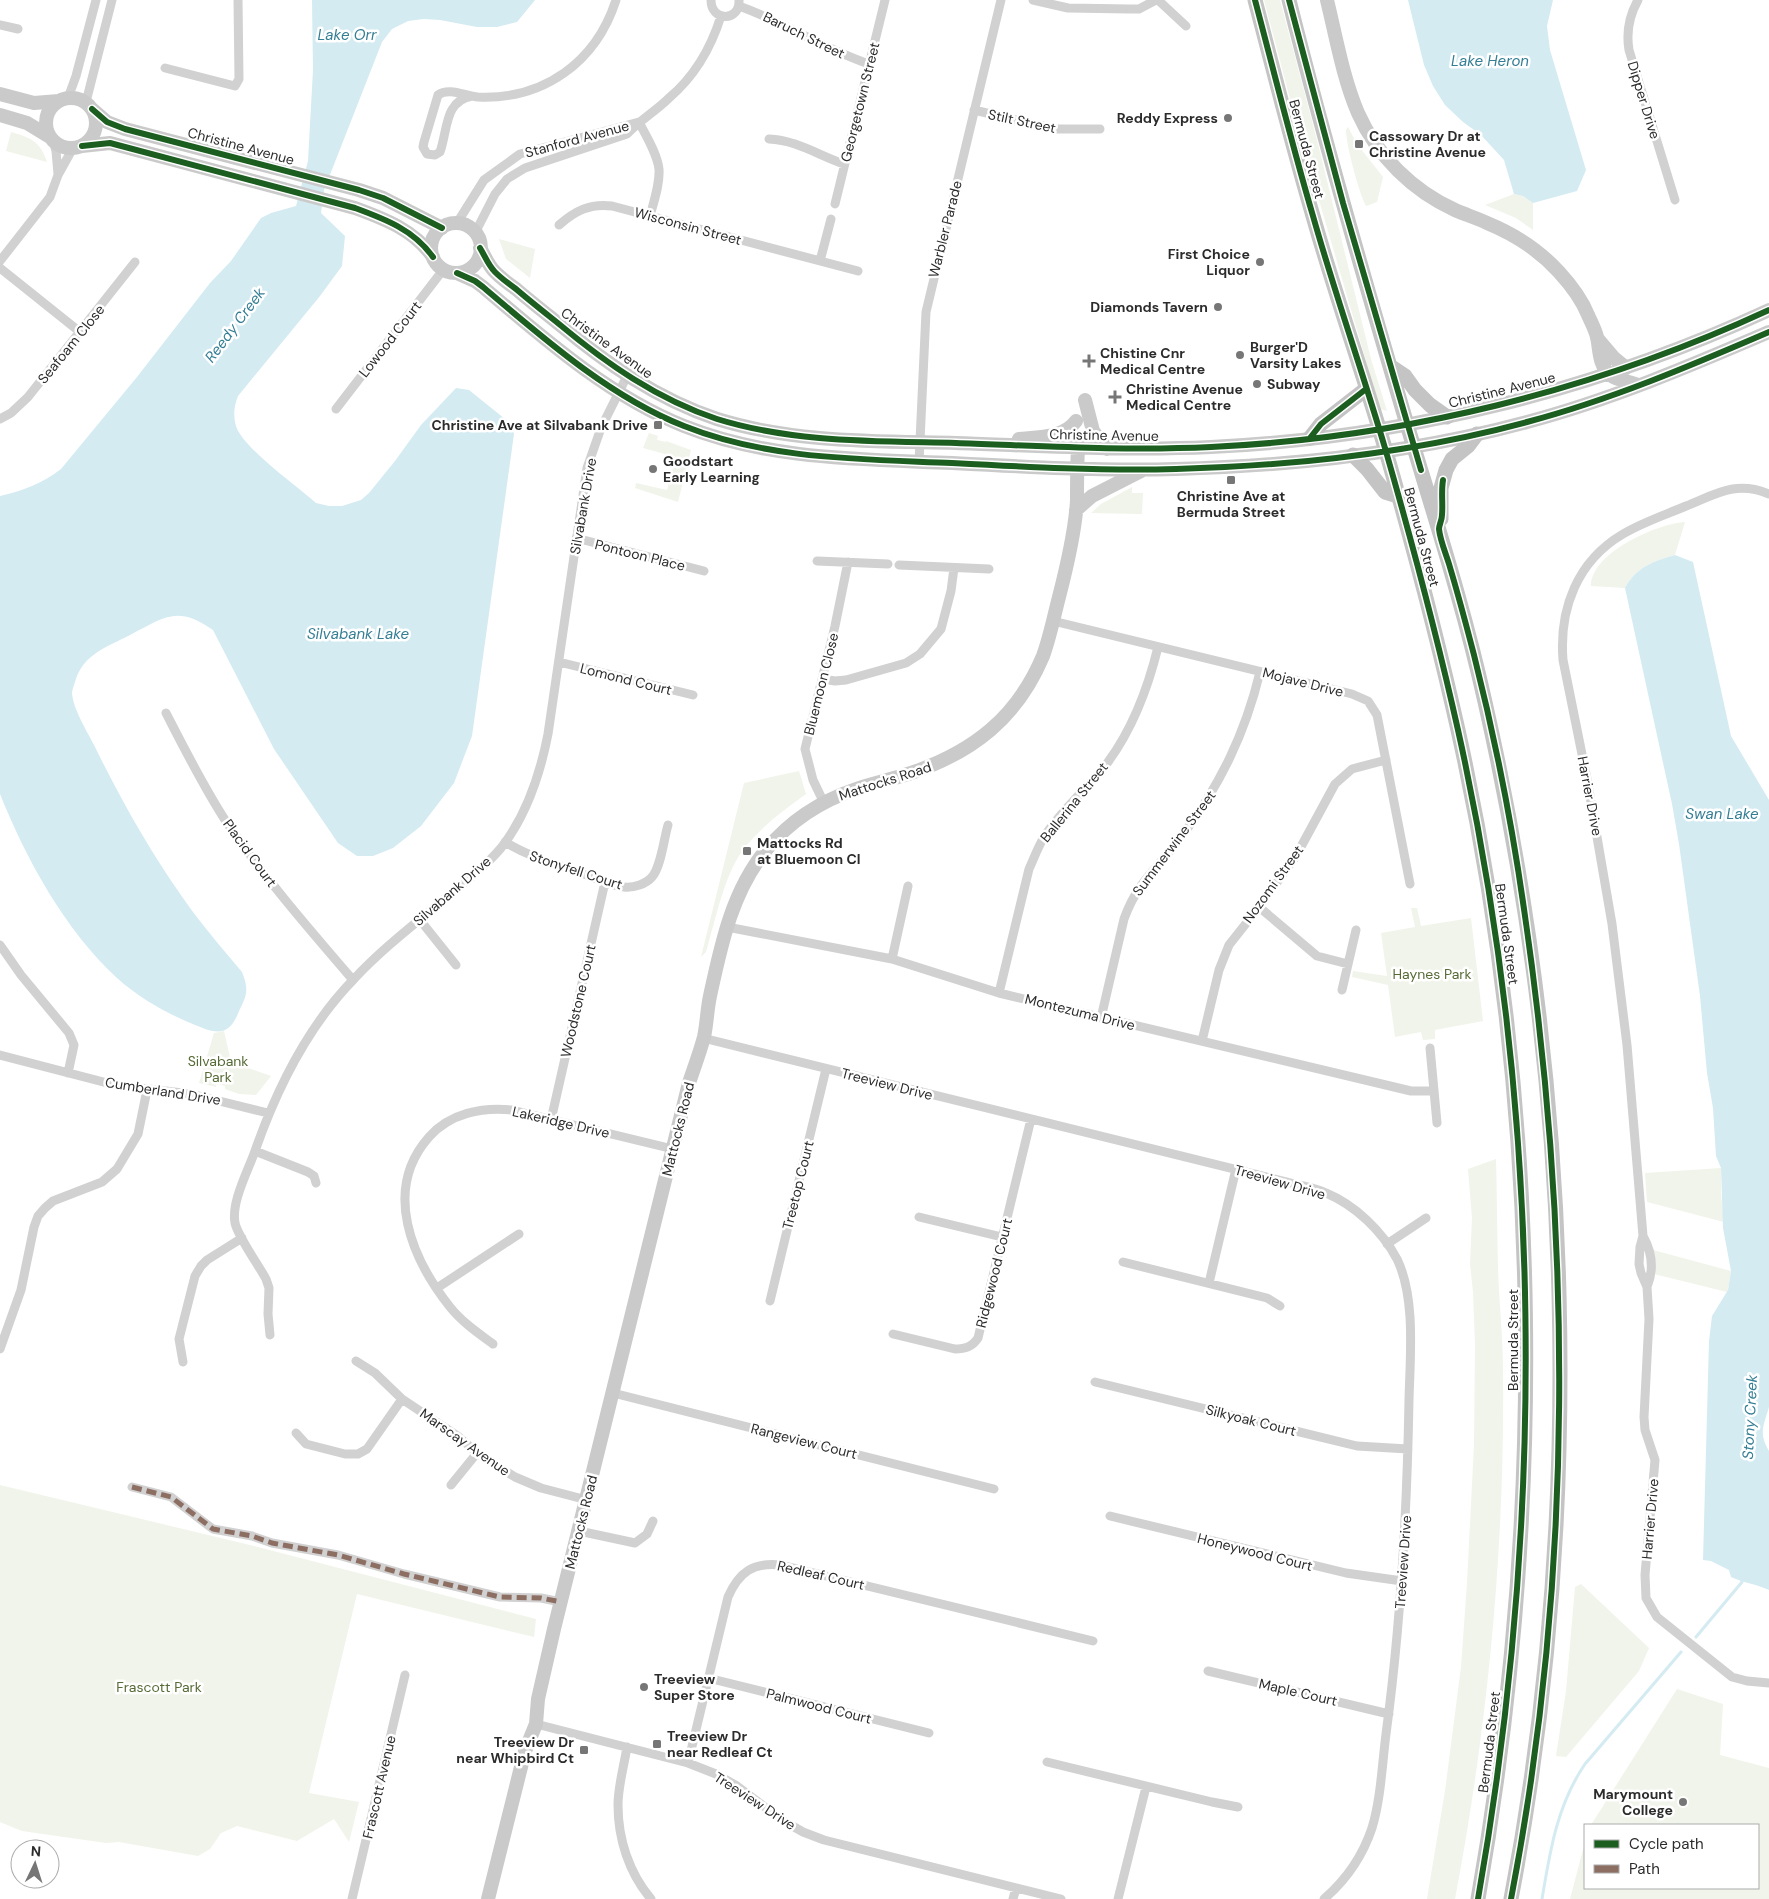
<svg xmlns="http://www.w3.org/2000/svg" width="1769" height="1899" font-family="'DM Sans',sans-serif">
  <rect width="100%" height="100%" fill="#fff"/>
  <path fill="#f1f4ea" d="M1264 0H1280L1318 144 1371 359 1387 411 1380 409 1368 374 1366 361 1295 118Z
    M1348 127 1357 144 1383 177 1377 202 1366 206C1359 193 1346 145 1346 130Z
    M11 132C30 137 41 142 47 162L6 151Z
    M1514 194 1523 196 1533 203V230L1516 218 1485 205Z
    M499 239 535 249 530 278 506 259Z
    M649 433 658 436 657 440 666 442V441L691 450 678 502 635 488 636 483 667 490 676 457 643 448Z
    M1132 487V493H1143L1142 514 1091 513 1101 504Z
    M1685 522 1675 555C1654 561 1636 567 1625 588L1591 586C1591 553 1656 524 1685 522Z
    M799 771 806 794C783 810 760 828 743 850 724 875 715 922 706 952L701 957 744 783Z
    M1411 908H1417L1421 926 1471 918 1483 1021 1435 1030V1039L1423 1040 1421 1032 1395 1037 1388 985 1352 977 1353 971 1387 976 1381 933 1415 927Z
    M224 1031 231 1062 271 1076 256 1095 239 1094 225 1089V1086L216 1084V1087L199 1083 214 1033Z
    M1496 1159C1497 1195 1497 1232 1498 1268 1499 1302 1503 1336 1503 1370 1505 1547 1488 1725 1455 1899H1427L1445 1791 1461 1667 1467 1583 1474 1445 1475 1345 1473 1292 1470 1264 1472 1218 1468 1169Z
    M1721 1168V1194L1724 1222 1647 1202 1645 1173Z
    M1653 1250 1731 1271 1728 1290 1727 1292 1654 1274Z
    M0 1485 254 1546 536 1619 534 1637 357 1594 309 1793 359 1802 349 1842 334 1819 297 1841 237 1826 221 1833 210 1849 198 1856 119 1842 106 1843 22 1831 0 1822Z
    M1581 1584 1649 1648 1639 1671 1566 1757 1556 1756 1566 1691 1575 1587Z
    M1677 1689 1723 1704 1720 1755 1769 1768V1899H1570L1585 1842V1888H1758V1825H1591Z"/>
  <path fill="#d4ebf2" d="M312 0H535L517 22 497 27H477L440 20 424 19 408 21 392 29 382 42 324 190 321 213 345 236 342 266 320 296 238 396C234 406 233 415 236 426 242 447 298 487 316 503L329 506H342L361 500 369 493 395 461 421 425 456 388 469 390 510 423 514 434 472 736 454 783 421 826 393 848 373 856H357L338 843 274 749 213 630C177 605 165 617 130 635 107 647 83 654 75 682 74 685 72 690 72 693 73 709 87 731 94 745 120 798 149 850 183 898 201 924 222 948 242 972 249 990 247 995 239 1011 229 1037 217 1034 195 1025 168 1014 139 998 117 978 65 930 26 859 0 794V496C22 491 43 483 61 469L137 377 210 283 231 261 261 218 271 213 296 206 308 161 313 70Z
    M1408 0H1553L1547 26 1550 50 1586 170 1577 191 1533 203 1523 196 1514 194 1504 160 1481 135 1463 122 1445 105 1433 86 1424 65Z
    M1675 555 1693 562 1731 736 1769 800V1407C1764 1425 1758 1433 1769 1451V1590C1756 1584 1744 1583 1731 1577L1729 1570 1711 1561 1703 1560 1709 1341 1712 1316 1728 1290 1731 1271 1723 1228 1721 1168 1716 1156 1713 1108 1707 1073 1700 996 1679 844 1672 804 1625 588C1636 567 1654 561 1675 555Z"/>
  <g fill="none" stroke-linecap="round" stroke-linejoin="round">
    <path stroke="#d4ebf2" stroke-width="3" d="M1696 1637 1742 1582V1579
      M1542 1899C1550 1851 1557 1805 1585 1764L1681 1652"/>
    <path stroke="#d1d1d1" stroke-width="9" d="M711 0C711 22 740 22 739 0
      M1033 0 1068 8 1129 9H1139L1156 0
      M1158 0 1186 26
      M1638 0C1629 16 1626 32 1629 50L1675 200
      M739 6C784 22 824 49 869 64
      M0 25 18 29
      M165 68 235 86 239 79 238 0
      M472 96C444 101 448 130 440 152L435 155 427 154 423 147 424 142 438 95C449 87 465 96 478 97 544 100 596 62 616 0
      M68 98 76 76 96 0
      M86 102 112 0
      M974 110 1055 129H1100
      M639 122C646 136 657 153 659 169 660 184 654 201 650 216
      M769 139C796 140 818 155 844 164
      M53 141 56 151 58 174
      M835 204 885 0
      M457 223 484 180 520 154 639 122
      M559 225C575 211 590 203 612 206L858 271
      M475 233 495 194 507 179 525 168 627 134C640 120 656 111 669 98 695 76 711 48 721 16
      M0 261 50 197 58 175 73 148
      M820 261 831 219
      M0 268 80 332
      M336 409 443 270
      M0 419 11 413 28 397 135 262
      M919 462 926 312 1001 0
      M1769 494C1736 480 1716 494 1686 506 1665 515 1643 522 1623 534 1577 561 1559 609 1563 660L1587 779 1612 924 1627 1045 1643 1236 1640 1247 1639 1264 1641 1273 1647 1287 1649 1319 1644 1417 1645 1430 1655 1460 1645 1575 1646 1598 1657 1617 1732 1677 1747 1681 1769 1683
      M576 538 704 571
      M817 561 888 564
      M899 565 989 569
      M1053 621 1352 694 1368 701 1377 715 1410 884
      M559 662 693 695
      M823 679 835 681 846 680 906 663 920 654 941 629 951 591 954 568
      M166 713C185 750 204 788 227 823 265 878 309 929 353 980
      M824 803 813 780 805 749 835 626 848 562
      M505 842C531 858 559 865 587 875 599 880 611 886 624 887 634 888 646 884 652 877 661 867 664 838 668 825
      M1259 907 1317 956 1348 964
      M420 920 456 965
      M727 927 892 959 999 993 1411 1091H1434
      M0 945 21 975 69 1033 74 1045 68 1073
      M892 959 908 886
      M1342 990 1356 930
      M999 993 1029 869C1034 858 1038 847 1044 837 1061 810 1088 788 1108 762 1133 728 1148 688 1158 647
      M1101 1018 1124 919C1138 880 1159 867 1182 836 1220 785 1245 734 1260 672
      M703 1038 1299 1185C1308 1187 1317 1189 1326 1193 1355 1205 1382 1231 1397 1259 1416 1298 1410 1357 1409 1400 1407 1512 1401 1623 1386 1734 1382 1765 1381 1798 1372 1828 1363 1855 1346 1880 1324 1899
      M1202 1041 1219 970 1229 945 1259 907 1296 856 1335 784 1352 769 1386 760
      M1430 1048 1437 1123
      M0 1055 115 1085 191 1094 268 1113
      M551 1120 605 882
      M255 1151 308 1172 314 1176 316 1183
      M919 1217 1002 1237
      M1643 1236C1652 1252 1654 1270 1647 1287
      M1387 1244 1426 1218
      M1123 1262 1267 1298 1280 1306
      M1209 1283 1236 1169
      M437 1288 519 1234
      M770 1301 826 1069
      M893 1334 955 1349C965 1349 972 1347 978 1338L1031 1119
      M270 1335 268 1314 269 1288 266 1279C258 1264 238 1237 235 1223 231 1202 248 1171 255 1151 277 1088 307 1027 354 979 381 950 412 926 442 901 462 885 484 868 501 848 527 815 540 775 548 734L587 468 601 428 627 376
      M493 1344C478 1333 462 1322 450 1307 412 1259 382 1190 429 1137 450 1113 482 1107 512 1110L673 1149
      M0 1349 21 1290 34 1227 38 1216 45 1208 53 1201 102 1182 117 1169 138 1134 147 1090
      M356 1361 375 1373 402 1399 459 1437 477 1453 515 1477 541 1488 587 1500
      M183 1362 179 1339 195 1276 201 1266 207 1260 242 1238
      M1095 1382 1357 1446 1408 1449
      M613 1393 994 1489
      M296 1433 306 1444 345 1454H358L367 1449 402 1399
      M451 1485 477 1453
      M132 1487 171 1497 213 1529 252 1536 272 1543 338 1555 404 1574 500 1597 541 1598 561 1602
      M1110 1516 1346 1573 1402 1581
      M579 1531 635 1543 647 1534 653 1521
      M1208 1671 1389 1714
      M708 1678 929 1733
      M536 1724 688 1763 716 1774 737 1786 782 1820 803 1832 824 1840 1061 1899
      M627 1747C624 1766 618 1786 618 1805 618 1839 629 1873 651 1899
      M1047 1762 1212 1802 1238 1807
      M688 1763 728 1597C739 1572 753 1562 781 1565L1093 1641
      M352 1899 405 1675
      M1013 1899 1016 1888
      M1118 1899 1146 1787"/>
    <path stroke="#cacaca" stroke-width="14" d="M1327 0C1336 37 1343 78 1358 113 1377 156 1413 191 1455 210 1466 215 1477 218 1487 223 1514 234 1539 250 1559 272 1570 284 1582 300 1588 315 1591 322 1595 329 1597 337 1600 350 1598 364 1610 375 1618 381 1629 381 1638 385
      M0 94 34 103 59 101
      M46 123a25 25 0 1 1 50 0a25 25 0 1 1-50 0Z
      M92 109 107 122 125 129 359 190 383 198 442 228
      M0 115 27 123 50 137
      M82 146 110 143 355 208C385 219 414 230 433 257
      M431 248a25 25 0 1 1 50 0a25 25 0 1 1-50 0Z
      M480 248C485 256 488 265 495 272 501 278 509 284 516 289 530 301 544 312 559 324 607 364 657 399 717 419 794 443 877 441 956 443 1041 446 1126 451 1211 447 1403 438 1594 391 1769 310
      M457 273 475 281 483 287C543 338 610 397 684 426 769 460 861 459 952 463 1027 467 1102 471 1176 469 1291 466 1416 452 1527 422 1610 400 1690 366 1769 332
      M1597 338 1614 358 1626 368
      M1085 400 1093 431 1107 449
      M1019 439C1038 437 1064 438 1076 421
      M1076 510 1092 496 1141 471
      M488 1899 525 1751 536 1724 538 1699 554 1629 689 1083C694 1068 700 1052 704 1037 707 1023 707 1010 710 996 721 945 732 891 766 850 789 822 821 801 856 789 874 783 893 779 911 773 973 752 1017 718 1043 656 1050 637 1054 616 1059 597 1067 566 1075 533 1077 501 1077 483 1077 466 1078 448"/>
    <path stroke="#c4c4c4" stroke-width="15" d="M1255 0C1274 72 1292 145 1313 216 1335 294 1362 370 1385 448 1412 542 1437 636 1458 730 1543 1113 1546 1513 1478 1899
      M1289 0C1324 141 1365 282 1406 421 1434 515 1464 607 1485 702 1573 1090 1586 1507 1511 1899
      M1390 366 1405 376 1415 390 1430 405 1447 417
      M1310 438 1321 424 1366 389
      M1353 455 1367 469 1385 492 1398 496
      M1441 519V488L1446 470 1452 459 1468 446 1477 434"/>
    <path stroke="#8d6e63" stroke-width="5" stroke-dasharray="10 5" stroke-linecap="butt" d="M132 1487 171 1497 213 1529 252 1536 272 1543 338 1555 404 1574 500 1597 541 1598 561 1602"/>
    <defs>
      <path id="cycleway" d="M1255 0C1274 72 1292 145 1313 216 1335 294 1362 370 1385 448 1412 542 1437 636 1458 730 1543 1113 1546 1513 1478 1899
        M1289 0 1343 203 1421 470
        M92 109 107 122 125 129 359 190 383 198 442 228
        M82 146 110 143 355 208C385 219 414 230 433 257
        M480 248C485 256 488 265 495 272 501 278 509 284 516 289 530 301 544 312 559 324 607 364 657 399 717 419 794 443 877 441 956 443 1041 446 1126 451 1211 447 1403 438 1594 391 1769 310
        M457 273 475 281 483 287C543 338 610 397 684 426 769 460 861 459 952 463 1027 467 1102 471 1176 469 1291 466 1416 452 1527 422 1610 400 1690 366 1769 332
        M1310 438 1321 424 1366 389
        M1443 480C1441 492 1443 503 1442 515 1442 520 1439 525 1439 529 1440 540 1446 554 1449 564 1458 594 1466 624 1474 655 1495 738 1512 824 1524 909 1572 1236 1574 1573 1511 1899"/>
    </defs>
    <use href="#cycleway" stroke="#fff" stroke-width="9"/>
    <use href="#cycleway" stroke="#1b5e20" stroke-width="6"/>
  </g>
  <g fill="#767676" stroke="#fff" stroke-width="2">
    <circle cx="1228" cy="118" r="5"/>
    <rect x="1354" y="139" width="10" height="10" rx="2.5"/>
    <circle cx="1260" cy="262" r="5"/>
    <circle cx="1218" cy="307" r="5"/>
    <circle cx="1240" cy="355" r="5"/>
    <path d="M1086.5 353.5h5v5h5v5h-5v5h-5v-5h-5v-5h5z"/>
    <circle cx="1257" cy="384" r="5"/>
    <path d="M1112.5 389.5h5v5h5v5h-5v5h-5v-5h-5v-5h5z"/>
    <rect x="653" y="420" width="10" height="10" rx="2.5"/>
    <circle cx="653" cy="469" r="5"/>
    <rect x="1226" y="475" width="10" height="10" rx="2.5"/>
    <rect x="742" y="846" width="10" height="10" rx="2.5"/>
    <circle cx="644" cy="1687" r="5"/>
    <rect x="652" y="1739" width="10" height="10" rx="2.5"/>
    <rect x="579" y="1745" width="10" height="10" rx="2.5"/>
    <circle cx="1683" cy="1802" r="5"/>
  </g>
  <g text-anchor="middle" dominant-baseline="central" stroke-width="5" stroke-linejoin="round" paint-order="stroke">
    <g font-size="14" fill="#2c2c2c" stroke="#fff">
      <text transform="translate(804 35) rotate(26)">Baruch Street</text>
      <text transform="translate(1644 100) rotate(73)">Dipper Drive</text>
      <text transform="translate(860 102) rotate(-76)">Georgetown Street</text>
      <text transform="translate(1022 121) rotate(12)">Stilt Street</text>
      <text transform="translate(577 139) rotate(-15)">Stanford Avenue</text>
      <text transform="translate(241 146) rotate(15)">Christine Avenue</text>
      <text transform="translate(1307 149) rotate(75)">Bermuda Street</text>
      <text transform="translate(688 226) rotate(15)">Wisconsin Street</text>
      <text transform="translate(945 229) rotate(-76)">Warbler Parade</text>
      <text transform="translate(390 339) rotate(-52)">Lowood Court</text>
      <text transform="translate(607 343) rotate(36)">Christine Avenue</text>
      <text transform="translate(71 344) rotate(-51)">Seafoam Close</text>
      <text transform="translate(1502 390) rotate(-14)">Christine Avenue</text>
      <text transform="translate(1104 435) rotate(1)">Christine Avenue</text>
      <text transform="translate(583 506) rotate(-80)">Silvabank Drive</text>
      <text transform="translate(1422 537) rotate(75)">Bermuda Street</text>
      <text transform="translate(640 555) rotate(14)">Pontoon Place</text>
      <text transform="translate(626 679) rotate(14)">Lomond Court</text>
      <text transform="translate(1303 682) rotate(14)">Mojave Drive</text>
      <text transform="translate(821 684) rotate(-76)">Bluemoon Close</text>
      <text transform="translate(885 781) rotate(-18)">Mattocks Road</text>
      <text transform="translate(1590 796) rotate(79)">Harrier Drive</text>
      <text transform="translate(1074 802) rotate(-51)">Ballerina Street</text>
      <text transform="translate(1174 843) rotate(-53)">Summerwine Street</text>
      <text transform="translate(250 853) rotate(54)">Placid Court</text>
      <text transform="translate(576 870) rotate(18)">Stonyfell Court</text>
      <text transform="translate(1273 884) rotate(-54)">Nozomi Street</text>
      <text transform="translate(452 891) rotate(-41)">Silvabank Drive</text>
      <text transform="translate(1507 934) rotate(82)">Bermuda Street</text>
      <text transform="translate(578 1001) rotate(-77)">Woodstone Court</text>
      <text transform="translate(1080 1012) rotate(14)">Montezuma Drive</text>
      <text transform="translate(887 1084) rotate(14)">Treeview Drive</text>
      <text transform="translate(163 1091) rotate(9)">Cumberland Drive</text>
      <text transform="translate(561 1122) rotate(13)">Lakeridge Drive</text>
      <text transform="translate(678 1129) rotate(-76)">Mattocks Road</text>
      <text transform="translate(1280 1182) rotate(16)">Treeview Drive</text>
      <text transform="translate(798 1185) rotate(-76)">Treetop Court</text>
      <text transform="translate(994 1273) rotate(-76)">Ridgewood Court</text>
      <text transform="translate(1513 1340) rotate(-90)">Bermuda Street</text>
      <text transform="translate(1251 1420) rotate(14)">Silkyoak Court</text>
      <text transform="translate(804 1441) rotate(14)">Rangeview Court</text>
      <text transform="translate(465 1442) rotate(35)">Marscay Avenue</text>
      <text transform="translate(1650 1519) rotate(-85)">Harrier Drive</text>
      <text transform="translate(581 1522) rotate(-76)">Mattocks Road</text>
      <text transform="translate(1255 1552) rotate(14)">Honeywood Court</text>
      <text transform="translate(1403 1562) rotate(-86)">Treeview Drive</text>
      <text transform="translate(821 1575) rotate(13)">Redleaf Court</text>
      <text transform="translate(1298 1692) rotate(13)">Maple Court</text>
      <text transform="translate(819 1706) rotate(14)">Palmwood Court</text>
      <text transform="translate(1489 1742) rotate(-83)">Bermuda Street</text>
      <text transform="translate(379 1787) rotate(-77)">Frascott Avenue</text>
      <text transform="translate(755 1801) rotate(33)">Treeview Drive</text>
    </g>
    <g font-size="14" font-weight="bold" fill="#2c2c2c" stroke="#fff" text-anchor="start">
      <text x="1218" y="118" text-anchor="end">Reddy Express</text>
      <text x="1369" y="136">Cassowary Dr at<tspan x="1369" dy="16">Christine Avenue</tspan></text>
      <text x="1250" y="254" text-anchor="end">First Choice<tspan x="1250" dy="16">Liquor</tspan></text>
      <text x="1208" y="307" text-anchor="end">Diamonds Tavern</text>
      <text x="1250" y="347">Burger'D<tspan x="1250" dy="16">Varsity Lakes</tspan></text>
      <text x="1100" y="353">Chistine Cnr<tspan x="1100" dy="16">Medical Centre</tspan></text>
      <text x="1267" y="384">Subway</text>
      <text x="1126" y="389">Christine Avenue<tspan x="1126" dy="16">Medical Centre</tspan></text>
      <text x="648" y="425" text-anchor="end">Christine Ave at Silvabank Drive</text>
      <text x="663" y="461">Goodstart<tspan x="663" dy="16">Early Learning</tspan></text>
      <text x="1231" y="496" text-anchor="middle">Christine Ave at<tspan x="1231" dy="16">Bermuda Street</tspan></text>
      <text x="757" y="843">Mattocks Rd<tspan x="757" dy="16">at Bluemoon Cl</tspan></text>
      <text x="654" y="1679">Treeview<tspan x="654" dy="16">Super Store</tspan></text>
      <text x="667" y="1736">Treeview Dr<tspan x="667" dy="16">near Redleaf Ct</tspan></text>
      <text x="574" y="1742" text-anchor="end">Treeview Dr<tspan x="574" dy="16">near Whipbird Ct</tspan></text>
      <text x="1673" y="1794" text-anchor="end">Marymount<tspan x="1673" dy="16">College</tspan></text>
    </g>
    <g font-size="14" fill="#576b36" stroke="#fff">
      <text x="1432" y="974">Haynes Park</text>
      <text x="218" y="1061">Silvabank<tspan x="218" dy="16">Park</tspan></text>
      <text x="159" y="1687">Frascott Park</text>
    </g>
    <g font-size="15" font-style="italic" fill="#347e94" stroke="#fff">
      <text x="347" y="35">Lake Orr</text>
      <text x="1490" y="61">Lake Heron</text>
      <text transform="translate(235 325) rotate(-53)">Reedy Creek</text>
      <text x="358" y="634">Silvabank Lake</text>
      <text x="1722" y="814">Swan Lake</text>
      <text transform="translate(1750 1417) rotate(-87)">Stony Creek</text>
    </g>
  </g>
  <rect x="1584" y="1824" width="175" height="65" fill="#ffffff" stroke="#ababab"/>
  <rect x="1594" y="1840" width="25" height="8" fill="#1b5e20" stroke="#ababab"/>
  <text x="1629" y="1849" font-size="15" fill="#2c2c2c">Cycle path</text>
  <rect x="1594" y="1865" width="25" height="8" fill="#8d6e63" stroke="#ababab"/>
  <text x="1629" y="1874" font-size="15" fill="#2c2c2c">Path</text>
  <g transform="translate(35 1864) rotate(4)"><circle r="24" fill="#ffffff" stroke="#ababab"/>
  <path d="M0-4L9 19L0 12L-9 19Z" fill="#767676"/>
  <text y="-8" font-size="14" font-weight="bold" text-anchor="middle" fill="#2c2c2c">N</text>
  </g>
</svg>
